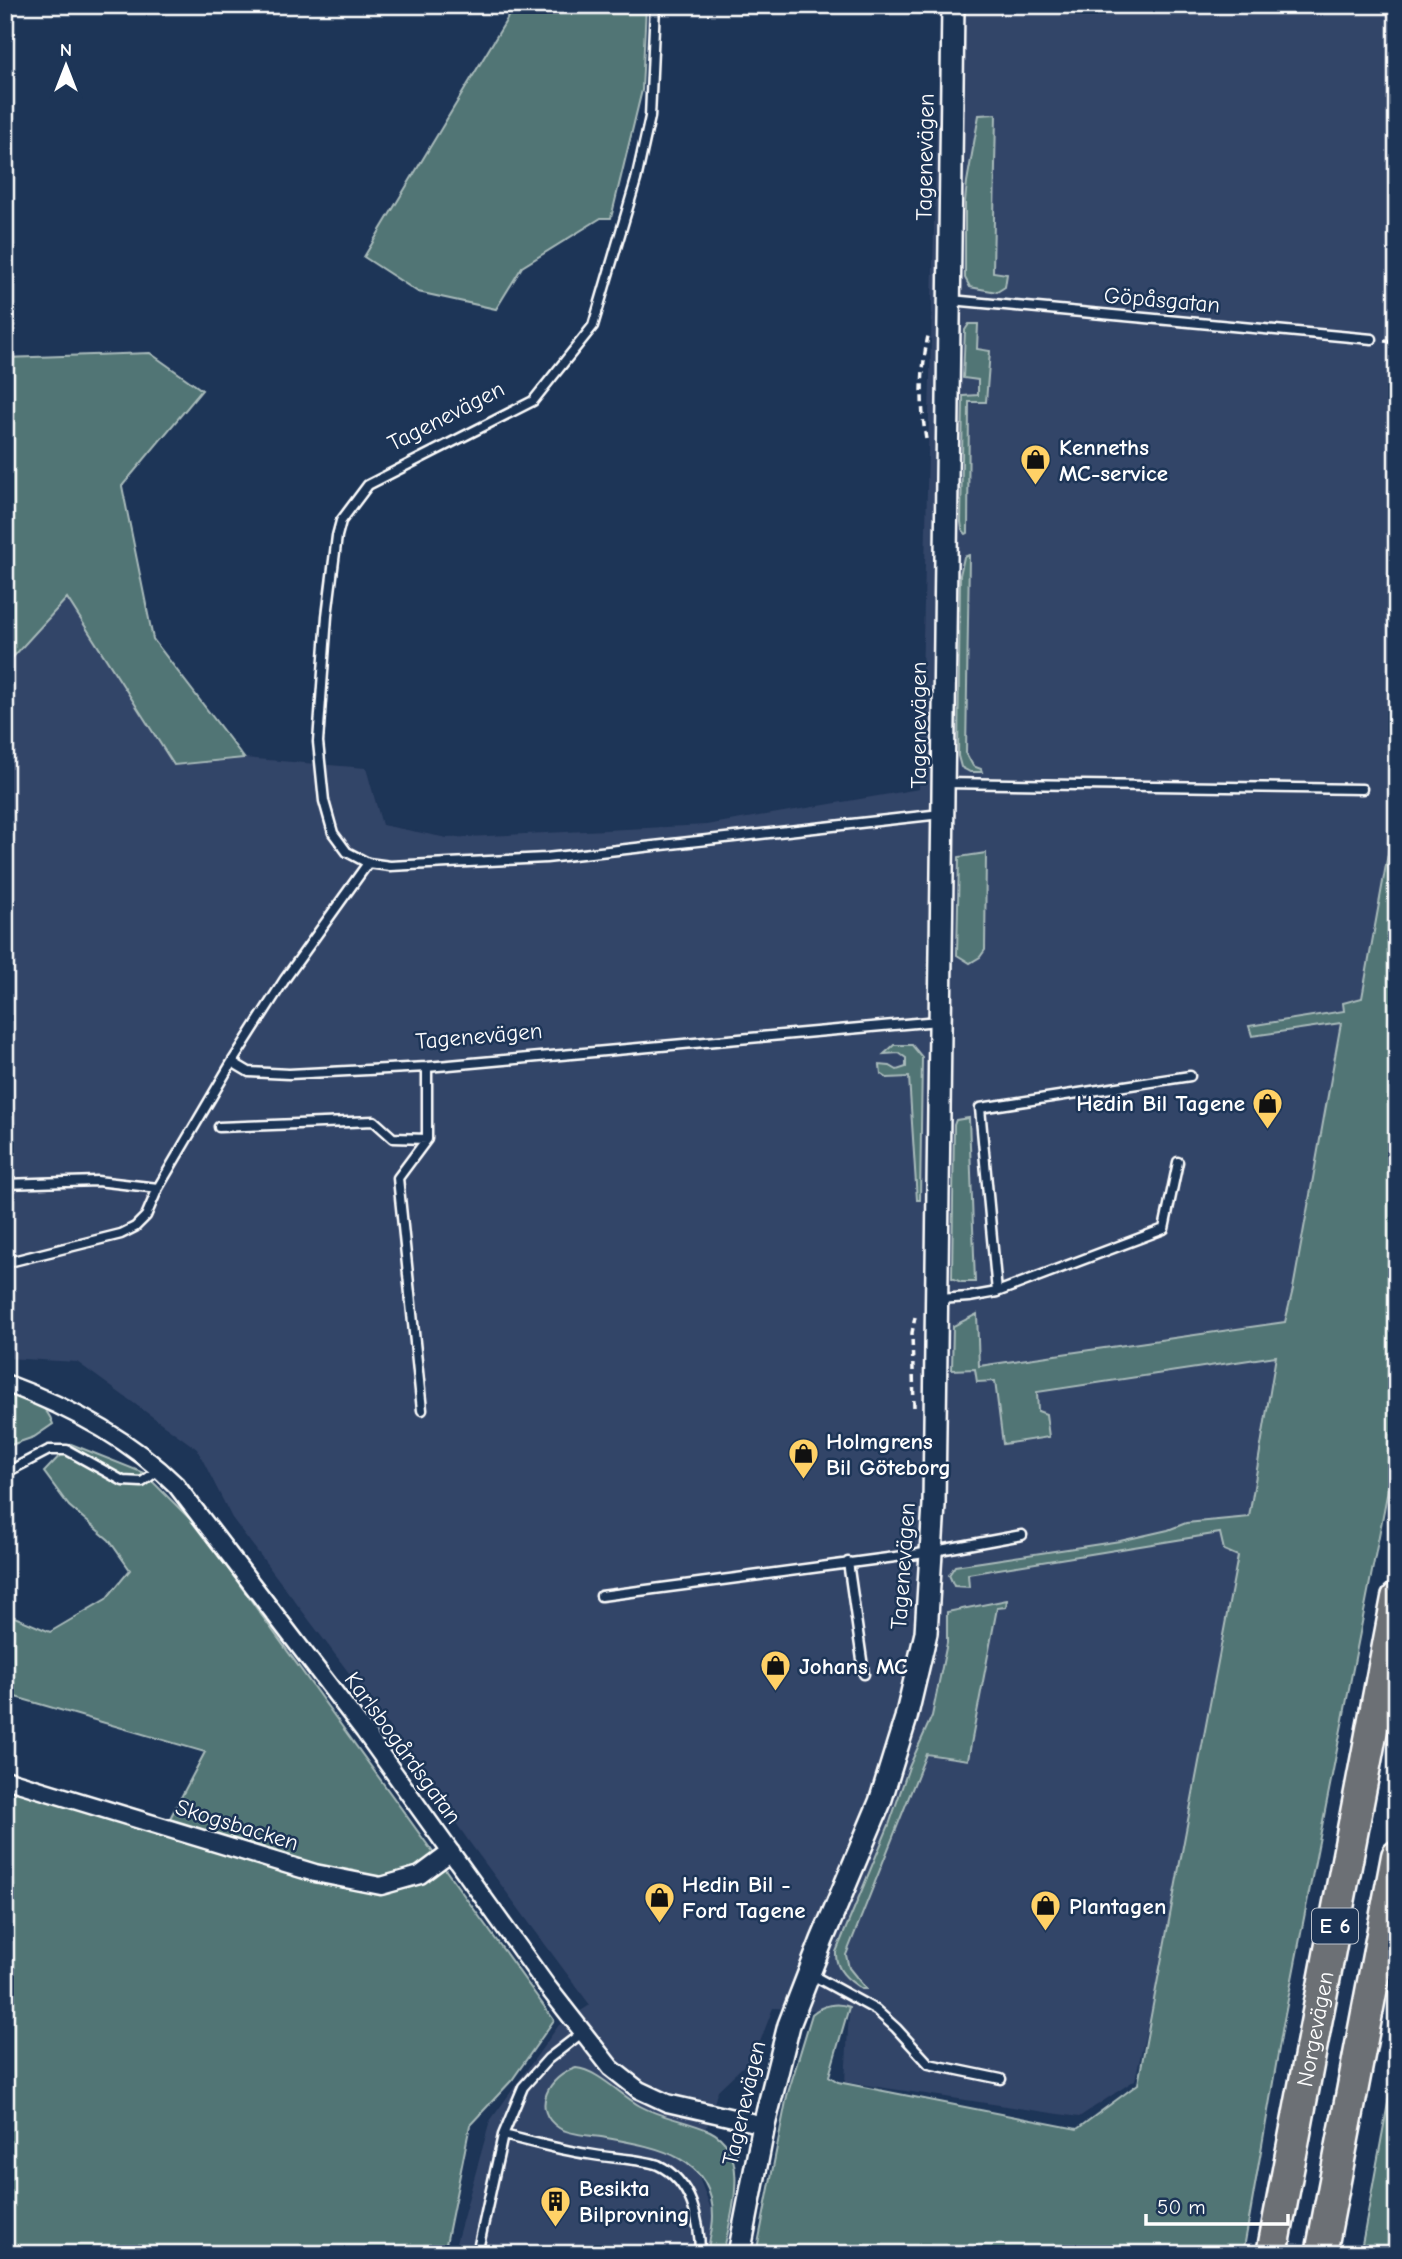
<svg xmlns="http://www.w3.org/2000/svg" width="1402" height="2259" font-family="'Comic Neue',sans-serif">
  <rect width="100%" height="100%" fill="#1d3557"/>
  <filter id="ink" filterUnits="userSpaceOnUse"><feTurbulence type="fractalNoise" baseFrequency=".0143" numOctaves="2"/><feDisplacementMap in="SourceGraphic" scale="14" xChannelSelector="R" yChannelSelector="G"/><feConvolveMatrix kernelMatrix="1 2 1 2 8 2 1 2 1" color-interpolation-filters="sRGB"/></filter>
  <g filter="url(#ink)">
    <path fill="#334467" d="M940 5H1397V998L1199 1801 1135 2080 1079 2117 845 2082 849 2012 773 2008 755 2055 718 2090 695 2167 716 2222 710 2254H453L490 2121 559 2025 590 2005 470 1843 380 1714 232 1518 197 1449 77 1362 5 1358V666L67 598 174 765 244 758 366 768 382 825 447 838 706 825 919 789Z"/>
    <path fill="#517474" stroke="#a8baba" stroke-width="2" d="M511 5H646L642 90 611 218H601L522 267 496 309 418 292 364 257 507 19Z
      M996 114 993 272 1007 274 1005 287 997 292 970 287 965 278V202L967 182 979 115Z
      M969 324H978L977 349 990 351 986 402H969L968 533 966 534 962 529 961 522 963 396 978 395V380L963 378 965 330Z
      M150 353 202 390 122 486 153 639 244 758 174 765 67 598 5 666V358Z
      M969 555 966 753 973 766 981 769 982 772H970L961 767 958 756 960 575 964 557Z
      M1397 825V1444L1283 2025 1243 2254H756L787 2096 812 2014C822 2005 837 2002 849 2007L829 2076 838 2082 1077 2129 1138 2084 1238 1556 1224 1550 1220 1533 968 1574 969 1587 954 1586 949 1575 955 1566 1120 1541 1168 1530 1186 1523 1249 1517 1276 1356 1037 1392 1038 1411 1046 1414 1049 1437 1003 1444 995 1381 977 1382 975 1369 952 1370 953 1326 977 1314 979 1366 1285 1322 1293 1289 1341 1023 1252 1036 1249 1026 1344 1011 1343 1003 1362 998 1393 826Z
      M986 853 985 950 980 957 970 963 957 955 959 857Z
      M894 1045H912L922 1057 920 1200H917L909 1077 887 1078 881 1074 880 1065 890 1066 897 1070 906 1067V1058L899 1053 884 1054Z
      M969 1118 975 1282H961L952 1278 954 1125 956 1120Z
      M5 1388C25 1396 46 1402 53 1424L34 1437 5 1447Z
      M71 1444 144 1473 198 1527 554 2020 512 2080 470 2125 444 2254H5V1772L168 1822 205 1752 5 1694V1613L50 1632 106 1599 130 1570 109 1540 69 1506 44 1472Z
      M1007 1600 1006 1607 997 1608 968 1760 926 1754 846 1955 849 1968 866 1989H862C848 1980 835 1970 836 1952L889 1825 909 1767 932 1716 947 1643V1612Z
      M1397 2054V2254H1360L1364 2234Z
      M576 2068C596 2069 622 2096 640 2106 662 2118 688 2121 710 2131 753 2152 730 2218 723 2254H707C709 2241 713 2229 713 2216 713 2153 649 2146 601 2137 589 2135 570 2135 559 2128 530 2109 549 2076 576 2068Z"/>
    <g fill="none" stroke-linecap="round" stroke-linejoin="round">
      <defs>
        <path id="service" d="M655 5 650 117 636 180 593 326 533 401 368 485 341 521 337 536 327 616 318 742 324 801 333 833 347 852 368 863 390 866 546 858 941 814
          M951 300 1372 339
          M944 783 1362 789
          M232 1062 249 1072 289 1074 427 1067 938 1021
          M219 1127 374 1121 393 1138 427 1139
          M5 1184 97 1181 158 1188
          M5 1263 121 1234 135 1227 146 1216 158 1188 232 1062 285 979 368 863
          M997 1292 980 1108 1190 1076
          M939 1299 969 1297 997 1292 1164 1229 1178 1162
          M422 1410 398 1178 427 1139V1067
          M5 1473 49 1450H67L123 1481 142 1482 160 1469
          M848 1562 864 1674
          M601 1596 918 1554 1022 1535
          M812 1975 876 2010 896 2028 929 2064 1001 2079
          M503 2135C532 2142 560 2150 588 2154 607 2158 643 2159 658 2165 692 2181 700 2221 700 2254
          M477 2254 503 2135 523 2087 548 2059 583 2032"/>
        <path id="minor" d="M5 1383C67 1406 129 1438 176 1485L364 1731 546 1985 611 2068 639 2090 667 2103 764 2125
          M5 1779 315 1873 381 1886 420 1875 451 1852"/>
        <path id="tertiary" d="M739 2254 764 2125 789 2025 822 1940 880 1802 906 1718 926 1633 934 1505 953 5"/>
        <g id="motorway">
          <path id="s1" d="M1272 2254 1397 1598"/>
          <path d="M1321 2254 1397 1856"/>
        </g>
      </defs>
      <use href="#service" stroke="#fff" stroke-width="13"/>
      <use href="#minor" stroke="#fff" stroke-width="21"/>
      <use href="#tertiary" stroke="#fff" stroke-width="26"/>
      <use href="#motorway" stroke="#fff" stroke-width="35"/>
      <path stroke="#fff" stroke-width="3.5" stroke-dasharray="7 5" stroke-linecap="butt" d="M1384 341 1397 342
        M926 439C920 405 921 370 928 336
        M914 1407 912 1333 915 1317
        M744 2104 747 2082 756 2069
        M737 2158 735 2148 738 2135"/>
      <use href="#service" stroke="#1d3557" stroke-width="8"/>
      <use href="#minor" stroke="#1d3557" stroke-width="16"/>
      <use href="#tertiary" stroke="#1d3557" stroke-width="21"/>
      <use href="#motorway" stroke="#6c6f75" stroke-width="30"/>
    </g>
  </g>
  <defs>
    <symbol id="shop-pin" viewBox="-11 -11 22 30"><path d="M0 17L-7.5 6A9.5 9.5 0 1 1 7.5 6Z" fill="#ffd166" stroke="#1d3557"/><path d="M-5-2.5h2.3a2.7 3.5 0 0 1 5.4 0H5L5.5 6h-11ZM-1.5-2.5h3a1.5 2.3 0 0 0-3 0Z" fill="#111"/></symbol>
    <symbol id="building-pin" viewBox="-11 -11 22 30"><path d="M0 17L-7.5 6A9.5 9.5 0 1 1 7.5 6Z" fill="#ffd166" stroke="#1d3557"/><path d="M-4-6H4V6H1V3H-1V6H-4ZM-2.5-4.3h1.7v1.8h-1.7ZM.8-4.3h1.7v1.8H.8ZM-2.5-1h1.7V.8h-1.7ZM.8-1h1.7V.8H.8Z" fill="#111"/></symbol>
  </defs>
  <g fill-rule="evenodd">
    <use href="#shop-pin" x="1018" y="442" width="35" height="47"/>
    <use href="#shop-pin" x="1250" y="1086" width="35" height="47"/>
    <use href="#shop-pin" x="786" y="1436" width="35" height="47"/>
    <use href="#shop-pin" x="758" y="1648" width="35" height="47"/>
    <use href="#shop-pin" x="642" y="1880" width="35" height="47"/>
    <use href="#shop-pin" x="1028" y="1888" width="35" height="47"/>
    <use href="#building-pin" x="538" y="2184" width="35" height="47"/>
  </g>
  <g text-anchor="middle" dominant-baseline="central" stroke-width="5" stroke-linejoin="round" paint-order="stroke">
    <rect fill="#1d3557" stroke="#bbc2cd" stroke-width="2" x="1312" y="1908.5" width="46" height="35" rx="5"/>
    <g font-size="21" font-weight="bold" fill="#fff">
      <text x="1335" y="1926">E 6</text>
    </g>
    <g font-size="23" fill="#fff" stroke="#1d3557">
      <text transform="translate(925 157) rotate(-89)">Tagenevägen</text>
      <text transform="translate(1162 300) rotate(5)">Göpåsgatan</text>
      <text transform="translate(446 416) rotate(-27)">Tagenevägen</text>
      <text transform="translate(918 725) rotate(-90)">Tagenevägen</text>
      <text transform="translate(479 1036) rotate(-5)">Tagenevägen</text>
      <text transform="translate(903 1566) rotate(-86)">Tagenevägen</text>
      <text transform="translate(403 1748) rotate(54)">Karlsbogårdsgatan</text>
      <text transform="translate(237 1825) rotate(17)">Skogsbacken</text>
      <text stroke="none"><textPath href="#s1" startOffset="229">Norgevägen</textPath></text>
      <text transform="translate(744 2103) rotate(-77)">Tagenevägen</text>
    </g>
    <g font-size="23" font-weight="bold" fill="#fff" stroke="#1d3557" text-anchor="start">
      <text x="1059" y="447">Kenneths<tspan x="1059" dy="26">MC-service</tspan></text>
      <text x="1245" y="1103" text-anchor="end">Hedin Bil Tagene</text>
      <text x="826" y="1441">Holmgrens<tspan x="826" dy="26">Bil Göteborg</tspan></text>
      <text x="799" y="1666">Johans MC</text>
      <text x="682" y="1884">Hedin Bil -<tspan x="682" dy="26">Ford Tagene</tspan></text>
      <text x="1069" y="1906">Plantagen</text>
      <text x="579" y="2188">Besikta<tspan x="579" dy="26">Bilprovning</tspan></text>
    </g>
  </g>
  <rect width="1402" height="2259" fill="none" stroke="#1d3557" stroke-width="28"/>
  <rect x="14" y="14" width="1374" height="2231" fill="none" stroke="#fff" stroke-width="2.5" filter="url(#ink)"/>
  <g transform="translate(66 66)" stroke="#1d3557" stroke-width="5" paint-order="stroke">
  <path d="M0-5L12 26L0 18L-12 26Z" fill="#ffffff"/>
  <text y="-10" font-size="19" font-weight="bold" text-anchor="middle" fill="#ffffff">N</text>
  </g>
  <path d="M1146 2214v10h142v-10" fill="none" stroke="#ffffff" stroke-width="3.5"/>
  <text x="1157" y="2214" font-size="21" fill="#ffffff" stroke="#1d3557" stroke-width="5" paint-order="stroke">50 m</text>
</svg>
